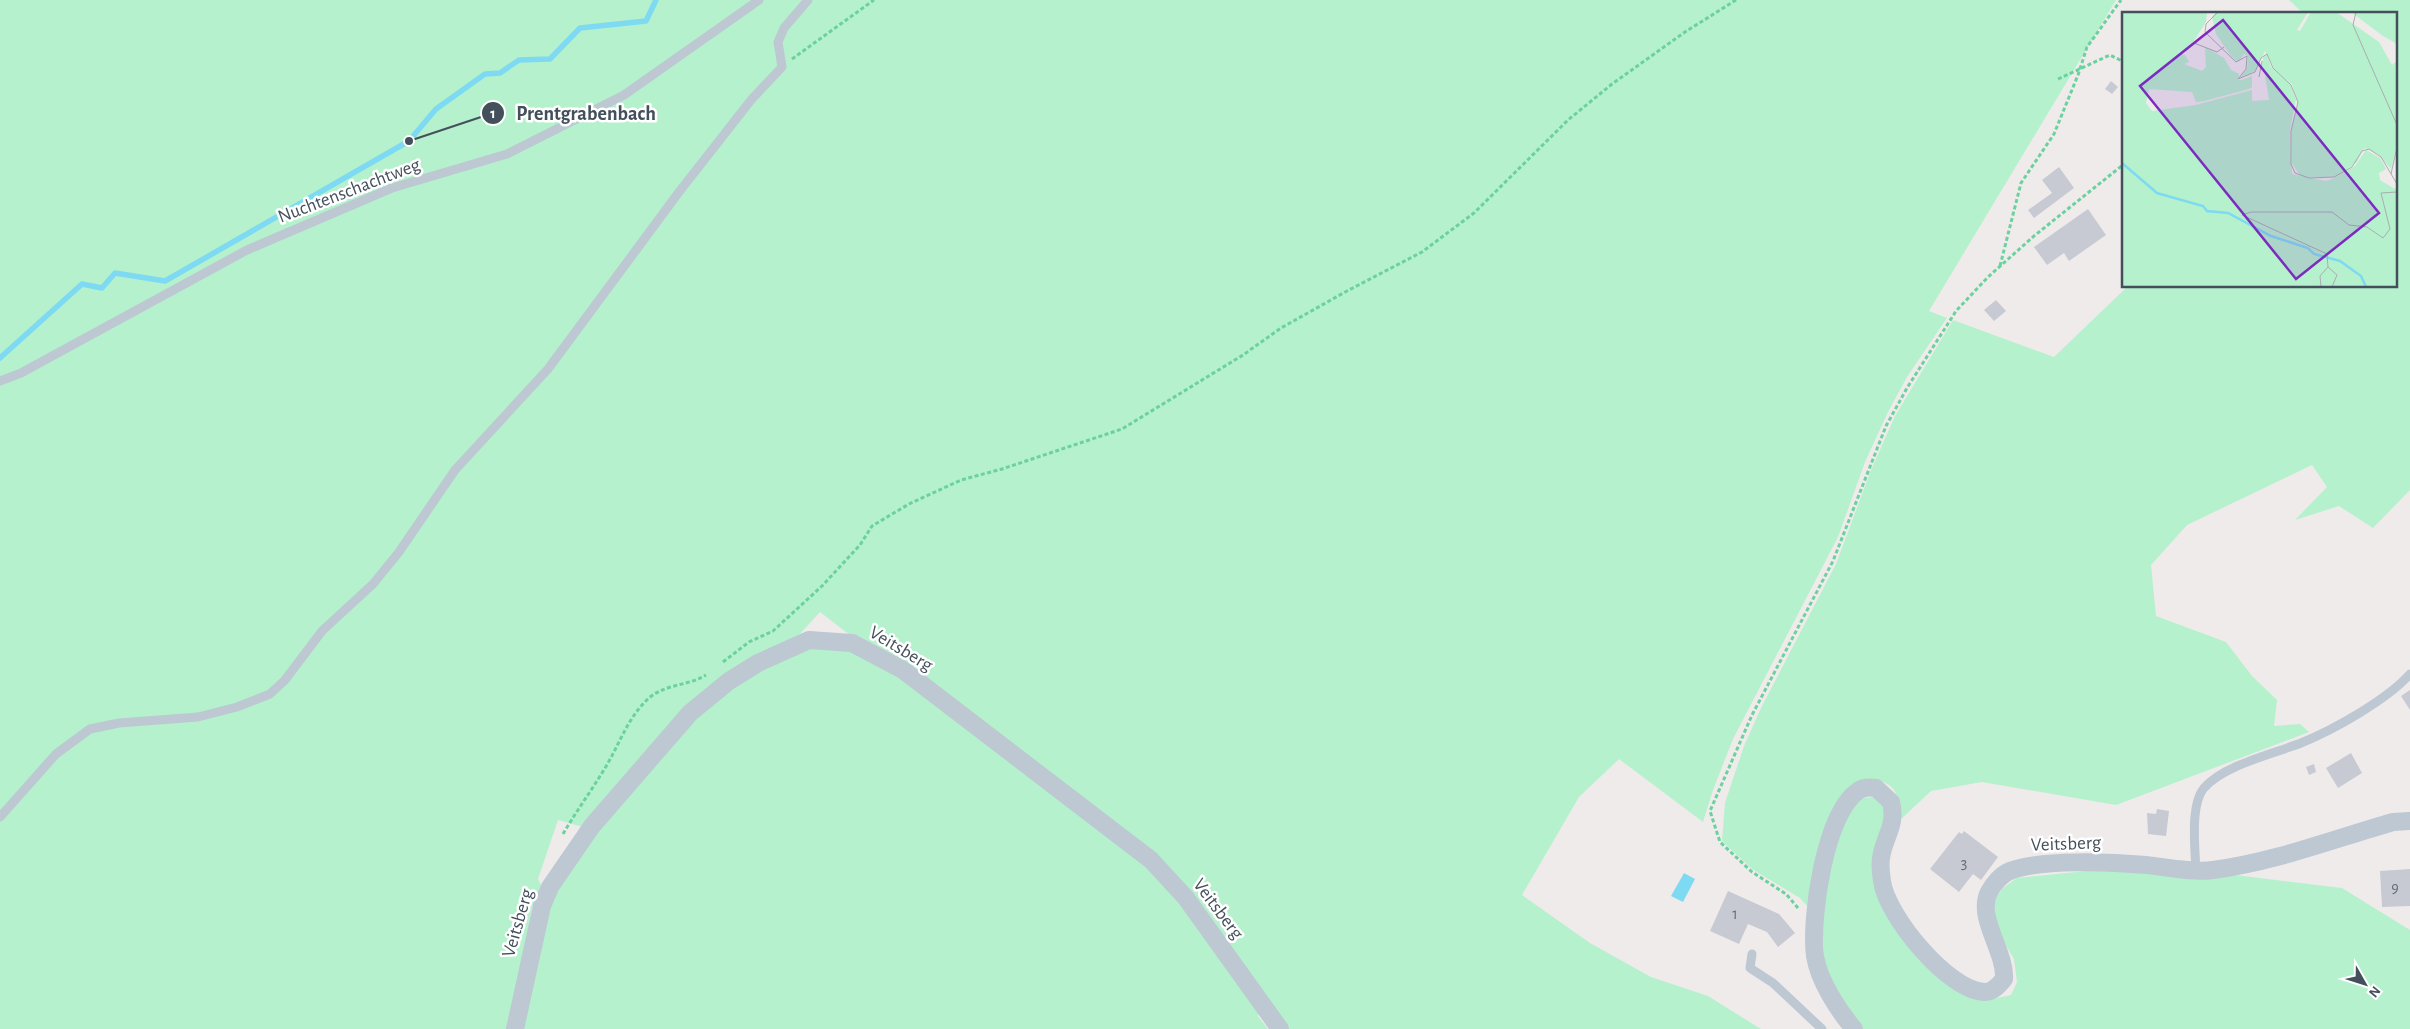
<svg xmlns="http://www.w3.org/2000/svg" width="2410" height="1029" font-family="'Alegreya Sans',sans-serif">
  <rect width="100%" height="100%" fill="#efebeb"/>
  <path fill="#b5f1cc" d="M0 0H2116L1929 311 1947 318 1907 377 1888 412 1865 462 1838 537 1733 739 1713 790 1703 822 1619 759 1579 797 1522 895 1590 943 1651 977 1708 996 1761 1029H1286L1188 895 820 612 797 637 741 670 583 827 558 820 538 879 542 887 532 908 509 1029H0Z
    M2289 0H2410V490L2373 528 2339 506 2295 520 2327 487 2312 465 2187 525 2151 565 2156 616 2226 642 2252 676 2277 700 2274 726 2300 724 2309 732 2116 805 1982 782 1931 791 1899 821C1899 815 1900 808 1899 802 1894 777 1870 777 1852 787L1808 907 1800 898 1752 869 1722 841 1725 803 1744 746 1761 708 1836 564 1871 470 1895 416 1953 320 2054 357 2128 286H2396V14H2304Z
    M840 648 872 658 900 675 1168 883 1260 1011 1258 1016 1268 1029H520L554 890 586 844 693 718 750 672 806 649Z
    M1874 797 1882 805 1888 815 1877 879 1961 993C1980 1000 1992 1000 2011 995L2017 982 2014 959 1999 934 1994 917 1995 899 2003 888 2017 878 2086 871 2235 875 2342 888 2410 930V1029H1862L1833 984 1824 961 1822 911 1836 838 1855 802 1864 798Z"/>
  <path fill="#7edaf2" d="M1684 873 1695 879 1683 902 1671 896Z"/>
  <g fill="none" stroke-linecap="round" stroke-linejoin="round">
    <path stroke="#7edaf2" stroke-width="5.5" d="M0 358 82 284 102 288 115 273 165 281 409 141 436 109 485 74 500 73 519 60 550 59 580 28 646 21 656 0"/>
  </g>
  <path fill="#c7cad2" d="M2111 81 2118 87 2112 94 2105 89Z
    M2059 167 2074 188 2034 218 2028 210 2052 193 2042 180Z
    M2088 209 2106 235 2069 261 2064 253 2047 265 2034 247Z
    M1996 300 2006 311 1994 321 1984 310Z
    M2410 690V710L2401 696Z
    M2351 753 2362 773 2338 788 2326 768Z
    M2314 764 2316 772 2309 775 2306 767Z
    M2157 809 2169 811 2166 836 2148 834 2147 813 2156 814Z
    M1964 831 1998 857 1981 880 1973 874 1959 892 1930 869 1959 832 1962 834Z
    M2410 869V906L2382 907 2380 871Z
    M1728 891 1779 914 1795 933 1778 947 1767 932 1748 924 1739 944 1710 931Z"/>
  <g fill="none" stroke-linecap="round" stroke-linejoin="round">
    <path stroke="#6bd19e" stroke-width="3" stroke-dasharray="4 2.5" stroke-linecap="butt" d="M792 59 874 0
      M2058 79 2110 55 2124 62
      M2000 266 2021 183 2054 134 2078 75 2087 47 2121 0
      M723 662 749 642 773 631 822 586 860 545 872 526 909 504 961 480 1002 469 1122 429 1243 355 1281 328 1347 291 1422 252 1474 213 1568 120 1612 84 1685 32 1736 0
      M563 834C577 810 594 787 608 763 621 740 629 716 649 698 665 684 688 686 706 675
      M1798 908 1786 894 1752 872 1720 842 1710 811 1752 715 1833 561 1886 426 1907 388 1956 311 1988 277 2034 236 2124 164"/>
    <path stroke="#bdc8d3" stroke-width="9" d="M0 381 21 373 247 250 392 188 507 154 624 95 759 0
      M0 817 56 754 90 729 119 723 198 717 237 707 270 694 285 680 322 631 373 584 399 552 455 470 548 369 679 192 751 100 782 67 778 42 784 28 808 0
      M2196 870C2195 848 2190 805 2204 788 2224 765 2273 754 2301 743 2333 730 2387 700 2410 674
      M1752 954 1750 968 1773 983 1822 1029"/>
    <path stroke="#bdc8d3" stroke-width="18" d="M515 1029 542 906 550 887 592 826 690 713 729 681 758 663 809 640 852 643 903 670 1151 860 1186 898 1280 1029
      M1854 1029C1838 1010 1819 981 1815 956 1810 918 1825 813 1858 791 1863 787 1869 787 1876 788L1891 802C1897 826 1884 836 1881 858 1880 864 1881 874 1882 881 1886 915 1949 992 1985 992 1993 992 1999 985 2004 979 2006 952 1976 917 1989 892 1993 884 2002 874 2010 871 2040 859 2112 862 2146 865 2167 867 2191 873 2213 870 2274 862 2334 839 2393 822L2410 821"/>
  </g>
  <g text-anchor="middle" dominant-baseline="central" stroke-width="5" stroke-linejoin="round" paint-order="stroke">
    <g font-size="16" fill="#646e78">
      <text x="1964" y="863">3</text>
      <text x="2395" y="888">9</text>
      <text x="1735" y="914">1</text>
    </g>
    <g font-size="19" fill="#434f5a" stroke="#fff">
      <text transform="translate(349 191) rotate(-21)">Nuchtenschachtweg</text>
      <text transform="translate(901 649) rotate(31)">Veitsberg</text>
      <text transform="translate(2066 844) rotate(-2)">Veitsberg</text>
      <text transform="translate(1218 909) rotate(53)">Veitsberg</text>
      <text transform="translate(518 923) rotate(-74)">Veitsberg</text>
    </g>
  </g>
  <g transform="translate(2122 12)">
    <rect width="275" height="275" fill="#efebeb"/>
    <path d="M0 0H85L84 10 68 35 56 41 63 43 67 50 62 52 80 59 84 55 83 35 102 46 109 58 117 62 116 68H120L130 64V75L127 77 82 89 74 90 70 80 27 77 24 91 30 99 74 93 130 78V89L147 88 142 56 139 55 142 43H145L149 55 168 71 174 87 168 118 169 147 170 162 178 164 170 151 169 117 176 91 170 72 153 58 143 39 133 59 117 67 125 56 126 44 122 42 116 50 109 44 94 22 90 5 94 0H186L175 18 178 19 189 0H214L257 30 270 53 275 49V133L269 157 256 142 243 136 240 139 235 150 218 162 210 165H183L204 169 210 167 233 154 244 138 258 146 264 157 257 161 258 168 275 178V275H0ZM229 0H275V32L261 24Z" fill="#b5f1cc"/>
    <path fill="none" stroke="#7edaf2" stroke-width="2.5" d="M0 151 35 181 81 194 85 199 106 201 149 224 186 236 192 242 218 249 239 264 244 275"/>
    <path fill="none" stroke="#aaadb1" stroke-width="1" d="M96 0 84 12 83 20 114 50 125 44 124 57 116 67 133 60 139 46 145 42 151 56 169 73 176 90 169 119V152L173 161 187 166 212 165 230 155 240 139 247 137 259 145 275 172M234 0 231 13 275 113M72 31 95 40 102 35M137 65 140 49M269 162 275 135M206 255 215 263 210 275M199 275 198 264 206 255 205 242 120 203 129 200H210L227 213 245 215 261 226 268 217 259 181 275 180"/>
    <path fill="#7b2cbf" fill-opacity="0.15" stroke="#7b2cbf" stroke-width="2.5" d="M101 8 257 201 174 267 18 74Z"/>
    <rect width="275" height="275" fill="none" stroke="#434f5a" stroke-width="2.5"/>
  </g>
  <path fill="none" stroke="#434f5a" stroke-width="2" d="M409 141L493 113"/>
  <g fill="#434f5a" stroke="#fff" stroke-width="2">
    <circle cx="409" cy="141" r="5"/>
    <circle cx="493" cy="113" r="12"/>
  </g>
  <g font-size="15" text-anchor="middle" font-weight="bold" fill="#fff">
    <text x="493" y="118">1</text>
  </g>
  <g font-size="20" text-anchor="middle" font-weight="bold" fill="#434f5a" stroke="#fff" stroke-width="5" stroke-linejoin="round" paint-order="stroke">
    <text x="586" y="120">Prentgrabenbach</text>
  </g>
  <g transform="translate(2365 984) rotate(129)" stroke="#ffffff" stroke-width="4" paint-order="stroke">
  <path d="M0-4L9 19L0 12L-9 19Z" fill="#434f5a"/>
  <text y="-8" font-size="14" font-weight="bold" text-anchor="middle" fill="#434f5a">N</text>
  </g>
</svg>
